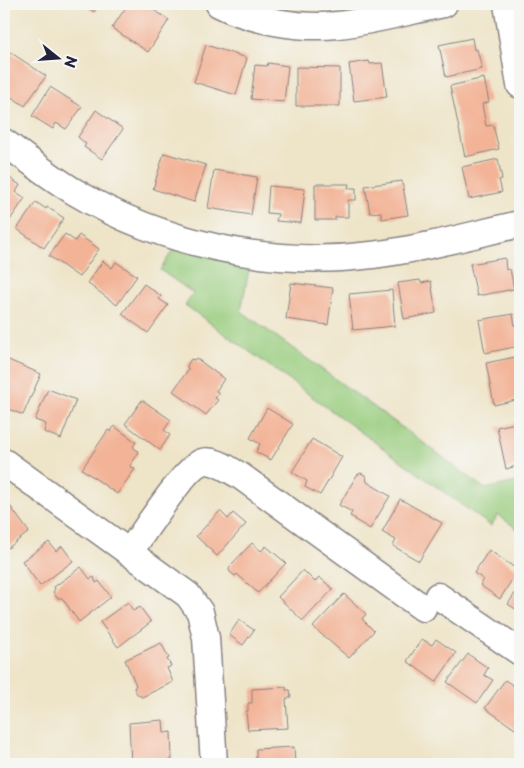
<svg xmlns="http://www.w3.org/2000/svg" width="524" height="768" font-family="'Playpen Sans',sans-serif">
  <rect width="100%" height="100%" fill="#f6f6f2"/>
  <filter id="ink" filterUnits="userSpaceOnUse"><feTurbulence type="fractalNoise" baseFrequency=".02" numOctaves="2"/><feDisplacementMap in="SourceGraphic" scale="10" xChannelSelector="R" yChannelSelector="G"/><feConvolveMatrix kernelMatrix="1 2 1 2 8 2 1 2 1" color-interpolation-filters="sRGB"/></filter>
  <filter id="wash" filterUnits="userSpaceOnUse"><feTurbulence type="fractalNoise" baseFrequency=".0096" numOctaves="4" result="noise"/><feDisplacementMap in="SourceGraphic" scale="20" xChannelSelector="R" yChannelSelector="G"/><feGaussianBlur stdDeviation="1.12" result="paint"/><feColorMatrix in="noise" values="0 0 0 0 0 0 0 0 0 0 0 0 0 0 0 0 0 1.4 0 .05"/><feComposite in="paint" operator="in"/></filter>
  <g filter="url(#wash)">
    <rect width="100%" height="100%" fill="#eee4c8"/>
    <path fill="#98cc7d" stroke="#5d775c" d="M175 247 250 264 241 311 421 441 485 489 520 481V531L498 515 491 526 185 305 193 293 160 270Z"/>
    <g id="blocks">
      <path fill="#f3b396" d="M83 4H99L94 12Z
        M128 4H145L169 20 148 52 112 28Z
        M472 38 474 50 477 49 482 69 446 77 439 45Z
        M206 45 247 58 236 95 194 82Z
        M10 52 46 76 25 106 4 92V61Z
        M369 61 370 64 382 63 387 97 354 101 349 64Z
        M268 63 288 66 284 102 251 99 255 65 267 66Z
        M296 67 340 68V106H296Z
        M484 78 489 102 482 104 486 126 493 125 499 149 465 157 450 86Z
        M50 87 82 107 66 129 56 123 53 129 32 116Z
        M96 110 123 129 102 159 84 147 86 144 78 137Z
        M164 153 206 165 194 202 153 189Z
        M498 159 502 179 499 180 502 192 469 199 462 167Z
        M214 170 257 177 251 215 208 208Z
        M4 174 20 185 16 192 25 198 10 220 4 216Z
        M402 181 408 215 382 219 381 212 370 213 365 186Z
        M315 184H349L348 188H356V200H348V217H335V220H315Z
        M269 186 305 189 301 223 276 221 278 214 267 213Z
        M36 202 46 209 47 207 64 218 44 248 17 229Z
        M65 234 75 241 79 235 99 249 79 277 49 256Z
        M505 258 506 270 510 269 514 289 477 296 470 264Z
        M103 261 112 268 116 262 137 276 117 305 87 283Z
        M420 280 421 283 431 281 436 313 404 319 398 283Z
        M291 283 333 288 328 325 286 319Z
        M144 284 161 296 159 299 168 305 148 333 122 314Z
        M392 290 395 326 353 330 349 294Z
        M513 314 515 326H519L520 346 485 353 479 320Z
        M520 356V399L494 405 486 363Z
        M4 358 41 374 23 415 4 407Z
        M196 358 224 379 216 391 219 393 215 398 218 400 206 415 173 391 188 370 187 366 191 359 194 360Z
        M48 389 76 400 61 439 44 432 46 424 35 420Z
        M142 400 171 420 164 430 170 435 160 450 125 424Z
        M267 408 293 424 271 460 256 452 260 444 250 438Z
        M520 422V465L506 469 497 427Z
        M114 426 136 442 133 447 139 452 130 466 135 469 117 494 82 469 108 430 111 432Z
        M312 439 342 457 320 495 305 487 307 481 292 472Z
        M361 473 366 476 367 482 390 496 370 529 355 520 356 519 350 516 352 512 339 505 357 475Z
        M400 499 442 523 419 561 393 546 396 540 382 532Z
        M10 506 29 532 4 551V511Z
        M220 511 228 519 233 513 246 524 217 556 196 536Z
        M49 542 56 551 62 546 73 561 40 586 22 561Z
        M252 543 261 551 266 546 286 563 258 593 237 574 235 576 229 571 230 566Z
        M489 550 518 570 500 599 480 585 483 579 474 573Z
        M81 567 90 579 94 577 96 583 99 581 111 597 79 622 62 598H57L53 592 55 589 54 587Z
        M303 570 315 582 319 577 333 589 303 621 278 597Z
        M520 586V612L508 604Z
        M344 594 366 614 362 619 374 631 349 658 313 627Z
        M128 602 133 611 140 607 151 622 118 647 100 622Z
        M239 620 254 630 243 645 229 635Z
        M422 639 432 645 436 639 456 653 436 682 407 661Z
        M161 643 169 658 167 659 171 666 167 668 173 682 142 697 137 694 134 688 136 685 125 660Z
        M468 654 488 668 484 675 493 680 477 703 447 682Z
        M505 680 520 690V721L515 729 485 708Z
        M286 687V690H290L291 697 286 699 288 728 248 730 246 711H248V703H252V689Z
        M163 720 164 733 171 732 172 760 131 763 129 723Z
        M294 747 295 764H256V749Z"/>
    </g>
  </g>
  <g filter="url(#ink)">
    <use href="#blocks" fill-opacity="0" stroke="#888382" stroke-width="1"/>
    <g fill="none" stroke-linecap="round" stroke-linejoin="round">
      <defs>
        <path id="street" d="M219 4C252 21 301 29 338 25 374 21 409 11 444 4
          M507 4 520 85
          M4 142C27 159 50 177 75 192 162 244 272 268 372 255 422 249 471 235 520 224
          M4 462 188 595 200 612 206 638 214 764
          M129 553C141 536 186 466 202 462 214 458 229 470 239 475L423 608
          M438 596 520 652"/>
      </defs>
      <use href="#street" stroke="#888382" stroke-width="29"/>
      <use href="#street" stroke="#fff" stroke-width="26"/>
    </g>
  </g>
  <rect width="524" height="768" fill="none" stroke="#f6f6f2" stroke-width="20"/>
  <g transform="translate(58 58) rotate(107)" stroke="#f6f6f2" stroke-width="4" paint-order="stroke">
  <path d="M0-4L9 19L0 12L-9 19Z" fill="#22223b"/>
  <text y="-8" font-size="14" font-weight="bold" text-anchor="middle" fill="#22223b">N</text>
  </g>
</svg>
